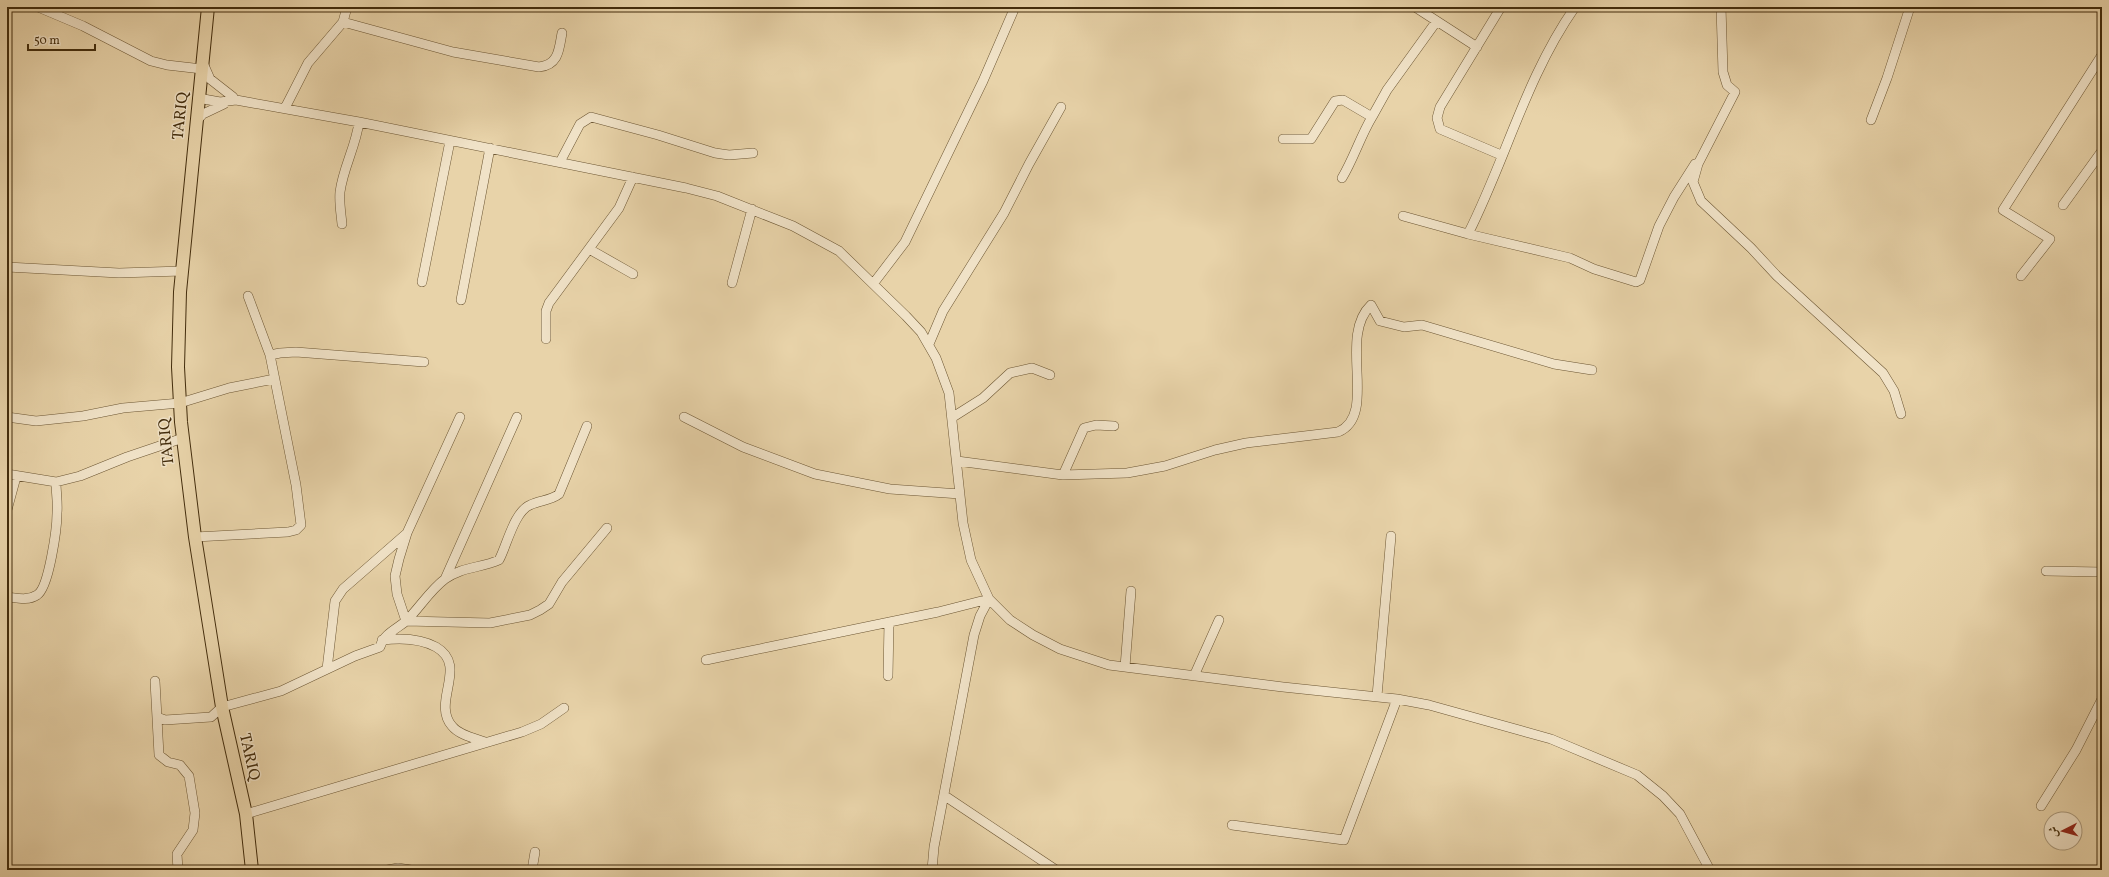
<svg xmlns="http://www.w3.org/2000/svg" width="2109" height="877" font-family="Vollkorn,Amiri,serif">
  <rect width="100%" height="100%" fill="#e8d3a9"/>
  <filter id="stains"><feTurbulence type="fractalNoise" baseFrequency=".005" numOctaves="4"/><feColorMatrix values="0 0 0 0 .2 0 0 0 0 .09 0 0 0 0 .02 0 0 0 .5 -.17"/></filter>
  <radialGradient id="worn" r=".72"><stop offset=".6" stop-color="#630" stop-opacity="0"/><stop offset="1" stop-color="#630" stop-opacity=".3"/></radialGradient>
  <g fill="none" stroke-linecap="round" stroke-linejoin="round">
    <defs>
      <path id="minor" d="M38 7 83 26 151 61 167 65 202 69
        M1415 7 1477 47
        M1501 7 1440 107 1437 118 1440 129 1501 155
        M1721 7 1723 72 1727 85 1735 92 1698 164 1693 182 1701 201 1751 248 1777 276 1883 373 1894 391 1901 414
        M343 22 347 7
        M203 63 210 79 233 97
        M198 98 220 102 236 100 359 122 686 188 717 196 793 226 839 251 906 316 921 332 936 358 949 393 963 523 971 560 989 599 1010 620 1033 635 1060 649 1109 665 1283 687 1397 699 1429 705 1551 739 1637 775 1663 796 1680 814 1710 870
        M285 108 308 63 343 22 453 52 539 67C559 65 559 49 562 33
        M197 120 203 114 224 104
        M1871 120 1887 78 1910 7
        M1283 139H1311L1335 101 1343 100 1372 117 1387 90 1436 22
        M560 162 580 124 591 117 658 135 715 153 729 155 753 153
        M1342 178C1354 158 1360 137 1372 117
        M2063 205 2102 151
        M1403 216 1468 234C1506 159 1526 77 1575 7
        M342 224C341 213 339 203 340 192 343 168 356 146 359 122
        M1468 234 1570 258 1594 269 1636 282 1640 280 1659 226 1674 197 1695 164
        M589 249 633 274
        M7 267 119 273 182 271
        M2021 276 2050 239 2003 210 2102 55
        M422 282 450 141
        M732 283 752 209
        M873 284 905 242 983 81 1015 7
        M461 300 490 148
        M546 339V311L549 303 619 208 633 177
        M929 344 943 311 1004 213 1029 164 1061 107
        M270 355 280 353 296 352 424 362
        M7 417 36 421 83 416 123 408 180 403 229 388 274 379
        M460 417 407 533 399 559 395 576 397 594 406 621 490 623 530 615 540 610 549 604 562 582 607 528
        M684 417 743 447 815 474 890 489 960 494
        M953 417 983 398 1010 373 1032 368 1050 375
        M957 461 1063 475 1127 473 1165 466 1215 450 1246 443 1338 432C1379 415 1337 337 1371 305L1380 321 1404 327 1422 325 1554 364 1592 370
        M7 474 56 482 80 476 127 457 183 438
        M1063 475 1084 428 1096 425 1114 426
        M7 510 16 477
        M195 537 288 532 296 530 301 525 296 485 270 355 248 296
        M2046 571 2102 572
        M445 579 517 417
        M7 597C17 598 28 601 37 595 49 588 57 528 57 513 58 503 56 492 56 482
        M382 640C399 638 420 638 436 647 469 666 431 702 452 726 459 735 474 738 485 742
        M706 660 938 612 989 599
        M1125 667 1131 591
        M327 669 335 601 343 589 406 534
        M888 676 889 622
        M1194 676 1219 620
        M155 681 159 755 168 762 180 765 189 776 195 813 193 830 177 854 178 870
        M1377 696 1391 536
        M157 717 165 720 211 717 222 707 281 691 355 656 380 647C383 635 396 629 405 622 419 609 429 591 445 579 461 567 481 568 499 560 507 545 514 512 530 505 540 500 550 501 559 494L587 426
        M945 796 1056 870
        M2041 806 2076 750 2102 699
        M246 814 522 732 541 724 564 708
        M1232 825 1344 840 1397 699
        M387 870 398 868 411 870
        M532 870 535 852
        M932 870 934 847 974 635 980 616 989 599"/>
      <path id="major" d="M208 7 180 292 178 367 181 422 195 537 222 707 246 814 252 870"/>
    </defs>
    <use href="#minor" stroke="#6c5633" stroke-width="10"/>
    <use href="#major" stroke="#422c0c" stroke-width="14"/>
    <use href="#minor" stroke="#f0e2c7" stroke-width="9"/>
    <use href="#major" stroke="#e8d3a9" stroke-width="12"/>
  </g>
  <g text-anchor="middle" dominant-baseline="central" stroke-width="3" stroke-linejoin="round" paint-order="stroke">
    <g font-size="16" fill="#422c0c" stroke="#f0e2c7">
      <text transform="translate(181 116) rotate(-84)">TARIQ</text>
      <text transform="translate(167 442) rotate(-96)">TARIQ</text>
      <text transform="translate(249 757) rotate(77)">TARIQ</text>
    </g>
  </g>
  <rect width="2109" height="877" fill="none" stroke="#e8d3a9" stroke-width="24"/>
  <rect x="8" y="8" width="2093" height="861" fill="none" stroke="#422c0c" stroke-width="2"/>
  <rect x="12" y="12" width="2085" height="853" fill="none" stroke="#422c0c"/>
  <g transform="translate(2063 831) rotate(264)"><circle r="19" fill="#f0e2c7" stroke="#aa997c"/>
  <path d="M0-3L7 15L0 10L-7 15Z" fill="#8f2418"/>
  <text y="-6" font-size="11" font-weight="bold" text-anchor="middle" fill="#422c0c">ش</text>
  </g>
  <path d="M28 44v6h67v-6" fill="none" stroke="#422c0c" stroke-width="2"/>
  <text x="34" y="44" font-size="12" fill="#422c0c" stroke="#f0e2c7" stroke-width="3" paint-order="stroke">50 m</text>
  <rect width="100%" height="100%" filter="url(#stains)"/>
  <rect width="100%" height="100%" fill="url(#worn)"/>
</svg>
